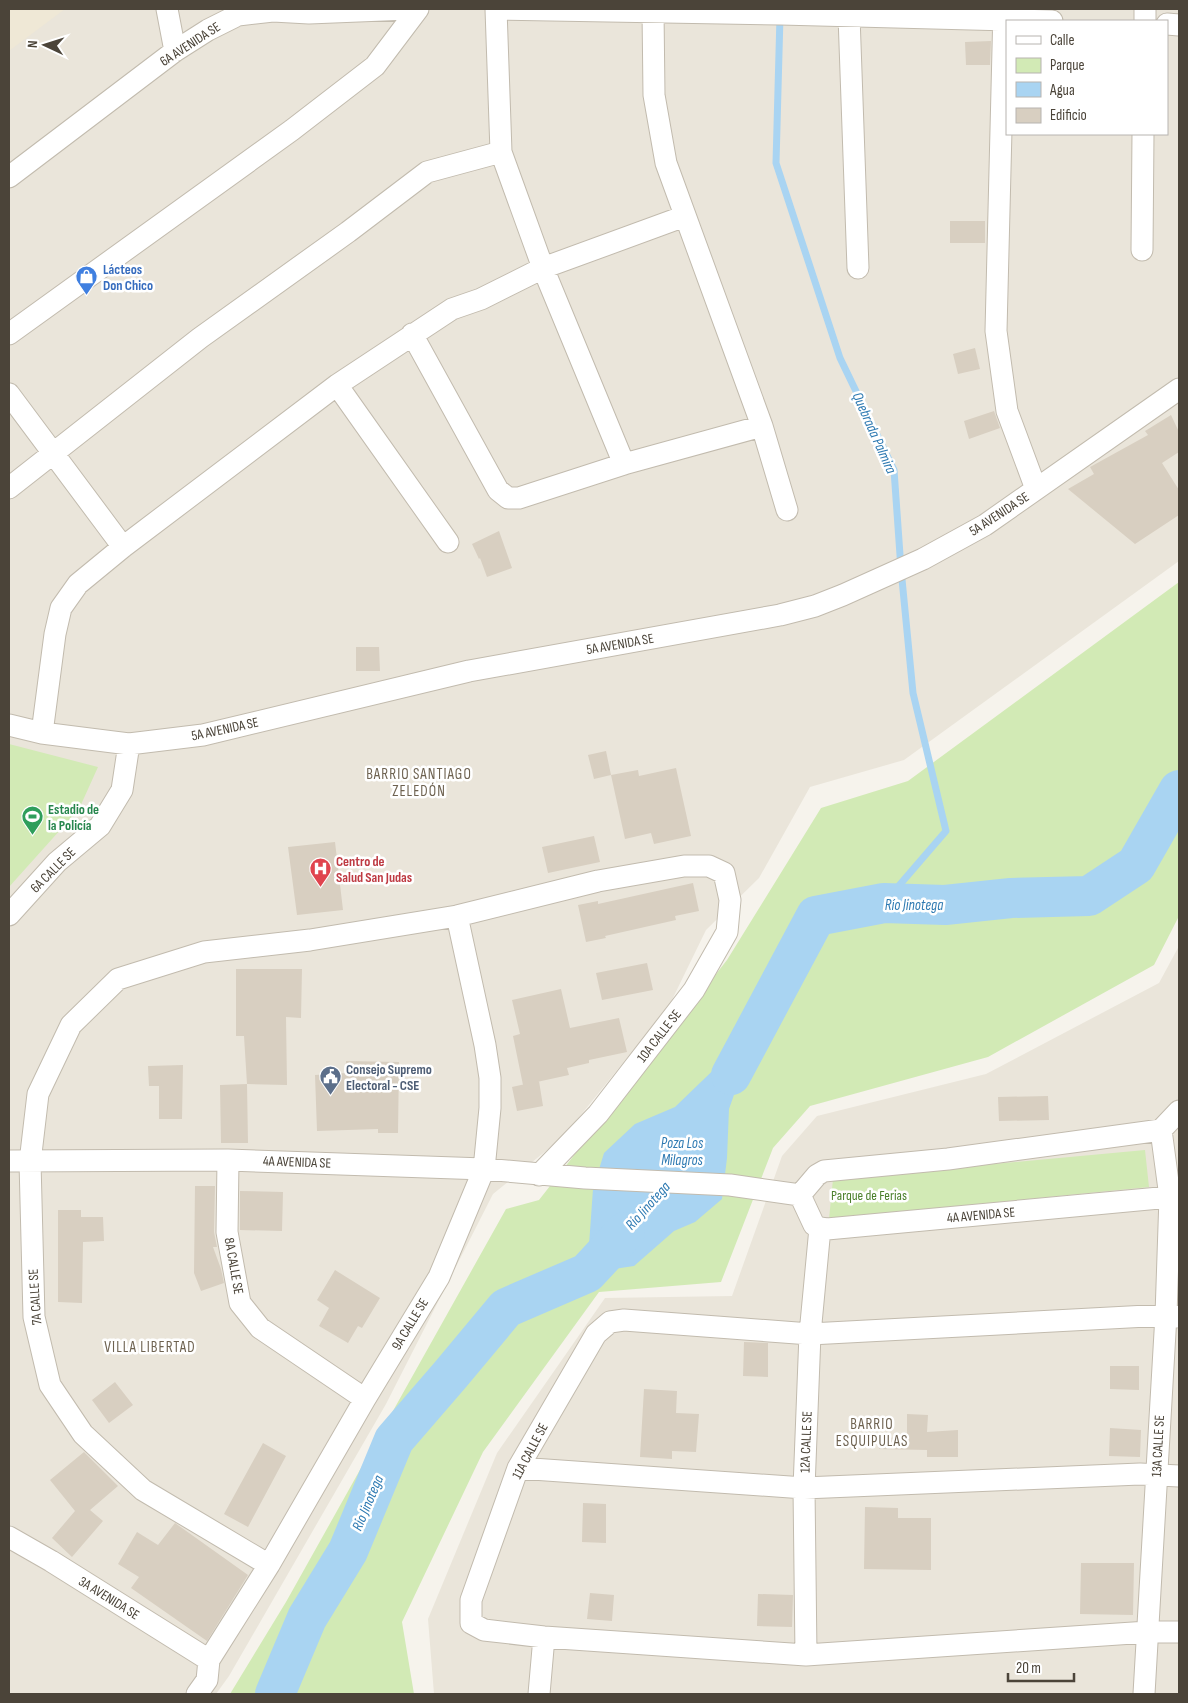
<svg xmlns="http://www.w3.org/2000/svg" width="1188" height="1703" font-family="'Sofia Sans Condensed',sans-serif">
  <rect width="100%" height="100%" fill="#f6f3ec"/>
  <path fill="#eae5da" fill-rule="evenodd" d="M9 9H1179V561L904 760 810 787 759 878 706 930 669 1006 563 1137 493 1194 386 1404 229 1676 216 1694H9ZM1007 21H1167V134H1007Z
    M1179 946V1694H434L428 1619 497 1453 605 1298 732 1296 782 1156 817 1116 986 1074 1159 983Z"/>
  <path fill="#efe8d6" d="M9 9H65L9 51Z"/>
  <path fill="#d2eab5" d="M1179 582V916L1154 965 988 1057 810 1106 773 1148 721 1282 599 1292 483 1452 402 1622 414 1694H230L286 1602 506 1209 539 1200 727 960 821 808 908 781Z
    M9 744 98 767 79 809 9 887Z
    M1145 1150 1149 1187 829 1219 833 1179Z"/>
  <path fill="#a9d4f2" d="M758 1027 729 1109 727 1158 722 1199 695 1222 674 1231 634 1266 587 1273 593 1189 604 1153 635 1124 675 1107Z"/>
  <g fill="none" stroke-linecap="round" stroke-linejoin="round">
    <path stroke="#a9d4f2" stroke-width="7" d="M780 16 776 163 840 358 894 470 901 569 913 693 946 831 884 903"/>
    <path stroke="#a9d4f2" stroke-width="40" d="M731 1075 816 916 884 903 945 905 1011 898 1089 896 1136 865 1179 790
      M275 1694 307 1618 348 1551 394 1440 451 1374 506 1308 587 1273 625 1232"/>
  </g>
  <path fill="#d8cfc1" d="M991 41 990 65H966L965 42Z
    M950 221H985V243H950Z
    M975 348 980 369 958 374 953 354Z
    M994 411 1000 428 969 439 964 421Z
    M1171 415 1179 432V452L1162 463 1179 490V515L1135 544 1068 489 1094 474 1090 467 1148 435 1145 431Z
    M499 531 512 568 487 577 480 558 479 559 472 544Z
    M356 647H379L380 671H356Z
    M606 751 611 775 594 779 588 755Z
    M676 768 691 836 654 844 651 833 625 839 611 775 638 770 639 776Z
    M594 836 600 862 548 873 542 847Z
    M335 842 343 910 297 915 288 847Z
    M693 883 699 911 675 916 676 920 605 936 606 938 586 942 578 905 598 901V904Z
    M647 963 653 990 602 1000 596 973Z
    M236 969H302L301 1018 286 1017 287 1085 247 1084 244 1036H236Z
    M561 989 570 1028 619 1018 627 1052 589 1060V1063L567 1068 569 1075 523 1085 513 1036 520 1034 512 1000Z
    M346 1061 399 1062 398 1133H378V1129L317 1131 315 1075 346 1073Z
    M183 1065 182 1119H159V1086H149L148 1066Z
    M539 1081 543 1106 517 1111 512 1087Z
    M247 1084 248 1143H221L220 1085Z
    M1048 1096 1049 1120 999 1121 998 1097Z
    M195 1186H215L214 1232 217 1247H213L221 1269 224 1283 201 1291 194 1273Z
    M240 1191 283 1192 282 1231 240 1230Z
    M58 1210H81V1217H103L104 1241 83 1242 82 1303 58 1302Z
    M335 1270 380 1298 362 1328 358 1326 348 1343 319 1326 329 1308 317 1300Z
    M744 1342 768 1343V1377L743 1376Z
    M1110 1366H1139V1390L1110 1389Z
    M115 1382 133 1405 109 1423 92 1400Z
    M644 1389 677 1391 676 1413 699 1414 696 1452 672 1451V1459L640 1457Z
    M907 1414 928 1415 927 1432 958 1430V1457H927V1450L879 1449 878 1440 907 1435Z
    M1110 1428 1141 1430 1140 1457 1109 1456Z
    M263 1443 286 1456 248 1527 224 1514Z
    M84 1452 118 1486 90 1510 103 1521 72 1557 52 1538 75 1511 50 1480Z
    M583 1503 606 1504V1543L582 1542Z
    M865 1507 898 1508V1518H931V1570L864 1569Z
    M175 1523 248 1575 207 1641 131 1588 139 1577 118 1564 137 1532 158 1545Z
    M1081 1563H1134L1133 1615 1080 1614Z
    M590 1593 614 1595 612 1621 587 1619Z
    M758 1594 793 1595 792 1627 757 1626Z"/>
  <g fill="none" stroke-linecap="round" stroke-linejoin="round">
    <defs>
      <path id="minor" d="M167 9 175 51
        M496 9 501 152 543 268 624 464
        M499 9 781 14 1052 21
        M1004 9 996 331 1007 411 1036 489
        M653 11 654 95 666 163 762 426 787 510
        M849 16 858 268
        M1145 21V9
        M1167 24 1179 25
        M9 177 175 51 208 30 238 15 273 11 309 13 408 9
        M1142 250 1143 134
        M9 334 292 130 375 66 418 9
        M412 334 498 490 508 498H519L624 464 762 426
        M337 385 448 542
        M9 394 123 547
        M9 488 200 338 348 232 427 172 501 152
        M9 725 42 733 129 744 203 735 469 671 780 615 815 606 843 595 923 559 985 525 1179 389
        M42 733 55 634 61 608 78 584 123 547 337 385 452 309 481 299 543 268 685 216
        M9 915 57 862 100 826 122 790 129 744
        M228 1160 227 1232 240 1303 260 1328 365 1399
        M9 1161 228 1160 484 1169 585 1178 730 1185 800 1195
        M800 1195 814 1225 820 1228 827 1229 1170 1197 1179 1189
        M800 1195 817 1175 824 1171 948 1159 1161 1130 1179 1111
        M1179 1317 1166 1315 810 1334 624 1320 610 1322 596 1334 518 1468 471 1600V1623L484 1630 544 1637 806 1655 1148 1632H1179
        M518 1468 804 1488 1140 1474 1179 1476
        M9 1537 51 1561 209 1660
        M269 1565 143 1490 83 1434 50 1385 34 1317 30 1162 38 1094 71 1025 118 979 204 952 310 940 457 916 598 881 684 866H709L724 873 730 900 727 932 694 990 598 1114 539 1175
        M806 1655 804 1488 810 1334 820 1228
        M197 1694 207 1680 209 1660 269 1565 365 1399 439 1277 484 1169 490 1108V1078L485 1045 457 916
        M539 1694 544 1637
        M1144 1694 1166 1315 1170 1197 1161 1130"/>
    </defs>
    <use href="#minor" stroke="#c2bbae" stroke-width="23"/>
    <use href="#minor" stroke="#fff" stroke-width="21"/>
  </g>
  <defs>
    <symbol id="shop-pin" viewBox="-11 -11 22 30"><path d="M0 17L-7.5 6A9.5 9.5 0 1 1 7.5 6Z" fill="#3f7fe0" stroke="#fff"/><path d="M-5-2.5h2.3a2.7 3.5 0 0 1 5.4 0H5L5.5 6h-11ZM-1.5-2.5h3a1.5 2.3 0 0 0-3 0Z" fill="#fff"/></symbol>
    <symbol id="stadium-pin" viewBox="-11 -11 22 30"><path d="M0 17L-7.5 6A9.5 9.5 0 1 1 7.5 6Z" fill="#2e9e5b" stroke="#fff"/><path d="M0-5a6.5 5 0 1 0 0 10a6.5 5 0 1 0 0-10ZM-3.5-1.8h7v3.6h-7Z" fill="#fff"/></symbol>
    <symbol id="hospital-pin" viewBox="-11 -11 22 30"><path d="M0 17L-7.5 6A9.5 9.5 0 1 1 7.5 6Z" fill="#e0444e" stroke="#fff"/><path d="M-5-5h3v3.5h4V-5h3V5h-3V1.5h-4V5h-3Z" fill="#fff"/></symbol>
    <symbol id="civic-pin" viewBox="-11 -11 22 30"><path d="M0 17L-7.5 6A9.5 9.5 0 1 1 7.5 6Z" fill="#5c6f8a" stroke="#fff"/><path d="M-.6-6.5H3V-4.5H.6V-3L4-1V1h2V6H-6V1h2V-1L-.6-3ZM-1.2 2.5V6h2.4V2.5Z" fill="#fff"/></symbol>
  </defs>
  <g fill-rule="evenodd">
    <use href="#shop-pin" x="74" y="264" width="25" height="34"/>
    <use href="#stadium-pin" x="20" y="804" width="25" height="34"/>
    <use href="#hospital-pin" x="308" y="856" width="25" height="34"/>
    <use href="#civic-pin" x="318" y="1064" width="25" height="34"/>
  </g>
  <g text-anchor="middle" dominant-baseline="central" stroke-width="5" stroke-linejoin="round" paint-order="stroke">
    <g font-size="14" fill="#4b4439" stroke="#fff">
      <text transform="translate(190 44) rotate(-33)">6A AVENIDA SE</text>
      <text transform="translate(999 514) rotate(-33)">5A AVENIDA SE</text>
      <text transform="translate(620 644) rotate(-10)">5A AVENIDA SE</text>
      <text transform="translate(225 729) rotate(-12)">5A AVENIDA SE</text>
      <text transform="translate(53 870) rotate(-45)">6A CALLE SE</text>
      <text transform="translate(659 1036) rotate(-52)">10A CALLE SE</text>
      <text transform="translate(297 1162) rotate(2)">4A AVENIDA SE</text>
      <text transform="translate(981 1215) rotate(-5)">4A AVENIDA SE</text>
      <text transform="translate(234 1266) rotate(80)">8A CALLE SE</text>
      <text transform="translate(35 1297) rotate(-94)">7A CALLE SE</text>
      <text transform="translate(410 1324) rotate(-59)">9A CALLE SE</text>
      <text transform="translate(806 1442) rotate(-88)">12A CALLE SE</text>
      <text transform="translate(1158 1446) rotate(-87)">13A CALLE SE</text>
      <text transform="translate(530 1451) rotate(-62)">11A CALLE SE</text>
      <text transform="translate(109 1598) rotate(32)">3A AVENIDA SE</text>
    </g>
    <g font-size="14" font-weight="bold" fill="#366cbe" stroke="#fff" text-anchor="start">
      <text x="103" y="269">Lácteos<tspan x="103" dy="16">Don Chico</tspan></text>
    </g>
    <g font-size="14" font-weight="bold" fill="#27864d" stroke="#fff" text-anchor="start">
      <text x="48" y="809">Estadio de<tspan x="48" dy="16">la Policía</tspan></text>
    </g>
    <g font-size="14" font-weight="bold" fill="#be3a42" stroke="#fff" text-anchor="start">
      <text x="336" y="861">Centro de<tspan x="336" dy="16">Salud San Judas</tspan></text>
    </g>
    <g font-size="14" font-weight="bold" fill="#4e5e75" stroke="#fff" text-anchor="start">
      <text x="346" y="1069">Consejo Supremo<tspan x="346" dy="16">Electoral - CSE</tspan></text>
    </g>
    <g font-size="14" fill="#4a7f2a" stroke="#fff">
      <text x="869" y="1195">Parque de Ferias</text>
    </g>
    <g font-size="15" font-style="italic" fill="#2e7ab2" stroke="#fff">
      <text transform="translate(874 433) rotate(66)">Quebrada Palmira</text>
      <text x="914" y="905">Río Jinotega</text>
      <text x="682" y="1143">Poza Los<tspan x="682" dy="17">Milagros</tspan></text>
      <text transform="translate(648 1206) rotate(-48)">Río Jinotega</text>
      <text transform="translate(368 1503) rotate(-67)">Río Jinotega</text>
    </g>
    <g font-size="15" letter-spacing="1" fill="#6e6250" stroke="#fff">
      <text x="419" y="774">BARRIO SANTIAGO<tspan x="419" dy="17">ZELEDÓN</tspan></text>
      <text x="150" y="1347">VILLA LIBERTAD</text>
      <text x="872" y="1424">BARRIO<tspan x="872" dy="17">ESQUIPULAS</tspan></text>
    </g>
  </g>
  <rect width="1188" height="1703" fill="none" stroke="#4b4439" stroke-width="20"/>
  <rect x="1006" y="20" width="162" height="115" fill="#ffffff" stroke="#b7b4b0"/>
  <rect x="1016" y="36" width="25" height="8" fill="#ffffff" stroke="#b7b4b0"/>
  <text x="1050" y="45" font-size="15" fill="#4b4439">Calle</text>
  <rect x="1016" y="58" width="25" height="15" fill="#d2eab5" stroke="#b7b4b0"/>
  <text x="1050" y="70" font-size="15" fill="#4b4439">Parque</text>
  <rect x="1016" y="82" width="25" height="15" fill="#a9d4f2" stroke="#b7b4b0"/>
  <text x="1050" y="95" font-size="15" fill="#4b4439">Agua</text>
  <rect x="1016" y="108" width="25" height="15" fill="#d8cfc1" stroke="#b7b4b0"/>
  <text x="1050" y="120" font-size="15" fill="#4b4439">Edificio</text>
  <g transform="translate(45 45) rotate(274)" stroke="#ffffff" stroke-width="4" paint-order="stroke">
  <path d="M0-4L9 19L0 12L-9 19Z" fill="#4b4439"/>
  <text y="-8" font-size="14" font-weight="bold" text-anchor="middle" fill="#4b4439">N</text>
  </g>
  <path d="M1008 1673v8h66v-8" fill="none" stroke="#4b4439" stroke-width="2.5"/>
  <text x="1016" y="1673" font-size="15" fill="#4b4439" stroke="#ffffff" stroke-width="4" paint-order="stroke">20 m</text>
</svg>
